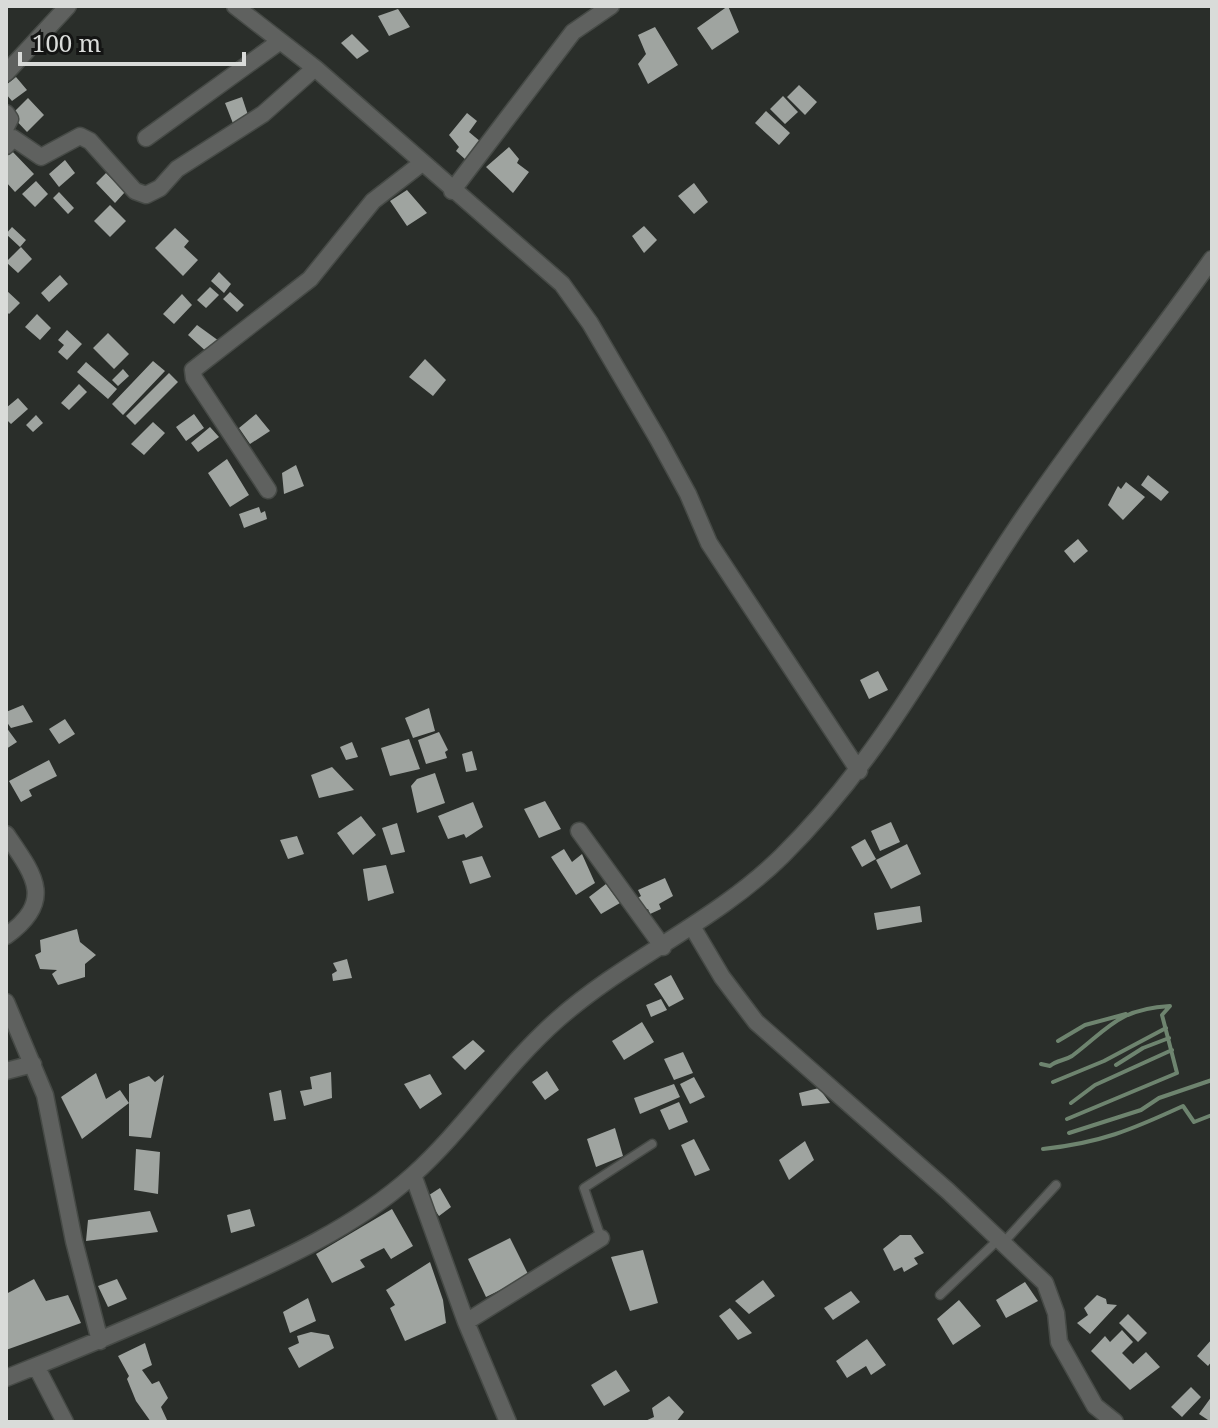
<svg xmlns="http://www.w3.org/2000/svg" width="1218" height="1428" font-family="'Noto Serif',serif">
  <rect width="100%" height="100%" fill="#2a2e2a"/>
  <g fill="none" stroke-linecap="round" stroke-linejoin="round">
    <path stroke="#6e846f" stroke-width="4" d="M1058 1041 1085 1025 1126 1014
      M1041 1064 1050 1066C1057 1060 1064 1061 1072 1056 1109 1028 1118 1009 1170 1006L1162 1015 1177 1073 1067 1119
      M1116 1065 1143 1048 1169 1038
      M1053 1082 1104 1061 1166 1028
      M1071 1103 1095 1085 1172 1050
      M1069 1133 1141 1110 1159 1098 1212 1080
      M1043 1149C1100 1143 1131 1130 1183 1106L1194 1122 1212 1115"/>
  </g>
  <path fill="#9fa4a0" d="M728 6 739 32 712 50 697 28Z
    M398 9 410 27 389 36 378 16Z
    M655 27 678 65 648 84 638 64 646 54 638 35Z
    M352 34 369 51 357 59 341 43Z
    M16 77 27 90 12 101 6 94V85Z
    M799 85 817 102 805 115 787 97Z
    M783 96 798 112 785 124 770 109Z
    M242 97 249 118 234 126 225 103Z
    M28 98 44 115 27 132 11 115Z
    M766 111 790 133 779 145 755 123Z
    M467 113 477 121 469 132 481 142 466 160 456 151 459 147 449 135Z
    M509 147 519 159 517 163 529 172 513 193 486 167Z
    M11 150 34 174 15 192 6 182V155Z
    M65 160 75 173 59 187 49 174Z
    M106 173 125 192 115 203 96 183Z
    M36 181 48 194 35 207 22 194Z
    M694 183 708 202 694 214 678 196Z
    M407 190 427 213 407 226 390 201Z
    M59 192 74 208 68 214 53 198Z
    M110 205 126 221 110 237 94 221Z
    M644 226 657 240 644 253 632 236Z
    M12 227 26 240 20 247 6 234Z
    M175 228 189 241 184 247 198 260 183 276 155 248Z
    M21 247 32 259 18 273 6 262Z
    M219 272 231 284 224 293 211 281Z
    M60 275 68 284 49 302 41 293Z
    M210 287 219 295 206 308 197 300Z
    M6 290 20 303 9 314 6 311Z
    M230 292 244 305 237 312 223 299Z
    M182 294 192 305 174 324 163 314Z
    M37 314 51 328 40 340 25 327Z
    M197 325 219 341 208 353 188 335Z
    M67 330 82 344 67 360 58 352 64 345 58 340Z
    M108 333 129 354 114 369 93 348Z
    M425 359 446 380 433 396 409 377Z
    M153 361 165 371 123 415 112 404Z
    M86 362 117 389 108 399 77 372Z
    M123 369 129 376 118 386 112 380Z
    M169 373 178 382 135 425 126 416Z
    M79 384 87 392 69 410 61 403Z
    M18 398 28 409 11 424 6 419V408Z
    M194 414 204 428 186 441 176 427Z
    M256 414 270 431 250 444 239 428Z
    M36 415 43 423 33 432 26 425Z
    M153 422 165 433 144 455 131 444Z
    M210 427 219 437 198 452 191 443Z
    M227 459 249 495 230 507 208 473Z
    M296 465 304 486 284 494 282 473Z
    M1148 475 1169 492 1161 501 1141 485Z
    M1126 482 1145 497 1123 520 1108 505 1118 486 1121 489Z
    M259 507 261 513 265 511 267 519 244 528 239 514Z
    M1078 539 1088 551 1074 563 1064 551Z
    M878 671 888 690 869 699 860 680Z
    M23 705 33 722 11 728 6 721V712Z
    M429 708 435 731 413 738 405 718Z
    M65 719 75 734 59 744 49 729Z
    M6 727 17 742 6 749Z
    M439 732 448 750 445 752 447 758 426 764 418 740Z
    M409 739 420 769 390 776 381 748Z
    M352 742 358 757 346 760 340 747Z
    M472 751 477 770 466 772 462 754Z
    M49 760 57 776 29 790 32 796 21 802 9 781Z
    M332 767 354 790 319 798 311 775Z
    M435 773 445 803 417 813 411 786 417 779Z
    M545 801 561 829 539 838 524 809Z
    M473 802 483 827 466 838 464 834 448 839 438 816Z
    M361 816 376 835 353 855 337 833Z
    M891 822 900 842 880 851 871 831Z
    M397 823 405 852 391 855 382 828Z
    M297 836 304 854 288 859 280 840Z
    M865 839 876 859 862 867 851 847Z
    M907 844 921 874 891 889 876 860Z
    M564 849 572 862 582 854 595 883 576 895 551 857Z
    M482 856 491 877 470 884 462 861Z
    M386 865 394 893 368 901 363 869Z
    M665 878 673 896 659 904 661 909 650 914 648 909 642 911 636 899 641 896 638 890Z
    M606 884 620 903 601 914 589 897Z
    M920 906 922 922 877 930 874 913Z
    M77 929 80 942 96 955 85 964V977L58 985 52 974 57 970 40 969 35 955 41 952 40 940Z
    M347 959 352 978 333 981 332 974 337 971 333 963Z
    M671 975 684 999 669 1007 654 984Z
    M661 999 667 1010 651 1017 646 1005Z
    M642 1022 654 1042 624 1060 612 1041Z
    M473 1040 485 1051 465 1070 452 1057Z
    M683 1052 693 1073 674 1080 664 1059Z
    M547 1071 559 1090 545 1100 532 1082Z
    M331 1072 332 1098 304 1106 300 1091 312 1089 310 1077Z
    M96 1073 106 1099 120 1090 129 1103 82 1139 61 1097Z
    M430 1074 442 1094 420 1109 404 1084Z
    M164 1075 151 1138 129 1136V1084L149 1076 155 1082Z
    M694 1077 705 1097 690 1104 680 1084Z
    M674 1084 680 1097 640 1114 634 1098Z
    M819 1088 830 1103 802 1106 799 1093Z
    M281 1090 286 1119 274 1121 269 1093Z
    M679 1102 688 1122 669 1130 660 1110Z
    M615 1128 623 1156 596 1167 587 1139Z
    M694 1139 710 1170 695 1176 681 1145Z
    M805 1141 814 1160 789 1180 779 1160Z
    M136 1149 160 1152 158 1194 134 1190Z
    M440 1188 451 1207 439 1216 426 1197Z
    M250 1209 255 1226 231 1233 227 1215Z
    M392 1209 413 1246 391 1259 384 1248 360 1260 365 1267 332 1283 316 1254Z
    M150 1211 158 1232 86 1241 88 1220Z
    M900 1235H911L924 1253 914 1258 918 1264 904 1272 902 1267 894 1271 883 1249Z
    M510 1238 529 1276 486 1297 468 1259Z
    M643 1250 658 1303 630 1311 611 1257Z
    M430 1262 443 1300 446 1323 405 1341 390 1308 395 1305 386 1290Z
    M34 1279 46 1301 68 1295 81 1323 6 1350V1294Z
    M117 1279 127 1299 108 1307 98 1286Z
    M763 1280 775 1296 749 1314 735 1301Z
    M1025 1282 1038 1301 1006 1318 996 1300Z
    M851 1291 860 1302 833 1320 824 1308Z
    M1097 1295 1106 1299 1107 1304 1117 1305 1090 1334 1077 1323 1088 1315 1084 1308Z
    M308 1298 316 1321 290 1333 283 1312Z
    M959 1300 981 1326 953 1345 937 1319Z
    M730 1308 752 1333 738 1340 719 1316Z
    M1128 1314 1147 1333 1138 1342 1119 1323Z
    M1122 1330 1133 1342 1122 1353 1133 1364 1146 1352 1160 1367 1130 1390 1091 1351 1105 1336 1110 1342Z
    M311 1332 329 1335 334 1348 299 1368 288 1348 299 1343 297 1336Z
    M867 1339 886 1365 871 1375 866 1366 847 1378 836 1361Z
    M1212 1339V1361L1208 1366 1197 1356Z
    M145 1343 152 1365 142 1370 152 1384 159 1381 168 1398 161 1407 167 1420 161 1422H151L136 1401 127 1379 129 1376 118 1356Z
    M616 1370 630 1391 604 1406 591 1385Z
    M1191 1387 1201 1397 1182 1417 1171 1407Z
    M669 1396 684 1412 676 1422H643L654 1417 652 1408Z
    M1212 1396V1422H1211L1199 1414Z"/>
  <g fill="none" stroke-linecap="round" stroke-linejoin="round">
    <defs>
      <path id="lane" d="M601 1238 584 1188 652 1144
        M1003 1243 1056 1185
        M940 1295 999 1239"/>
      <path id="street" d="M235 6 315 68 562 284 590 323 658 439 688 494 709 543 859 771
        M6 73 68 6
        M6 113 10 119 6 127
        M146 138 279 42
        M6 146 13 138 41 157 80 136 90 141 135 191 146 195 160 188 177 169 263 114 315 68
        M452 191 573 32 611 6
        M268 490 194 378 193 370 310 279 373 201 422 163
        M579 831 663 947
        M6 834C35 876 55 901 6 936
        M693 928 722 977 756 1022 948 1191 1045 1283 1056 1313 1059 1342 1095 1406 1115 1422
        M6 1002 45 1095 74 1241 100 1341
        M6 1071 33 1064
        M413 1175 466 1322 508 1422
        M466 1322 601 1238
        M36 1366 65 1422
        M6 1378C72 1352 136 1325 201 1296 275 1263 352 1230 413 1175 466 1127 504 1067 557 1020 627 958 715 922 782 856 881 758 937 647 1013 533 1075 439 1147 351 1212 259"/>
    </defs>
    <use href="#lane" stroke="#464a46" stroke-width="11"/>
    <use href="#street" stroke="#464a46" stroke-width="19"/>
    <use href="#lane" stroke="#5f615f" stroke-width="8"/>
    <use href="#street" stroke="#5f615f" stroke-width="16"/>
  </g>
  <rect width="1218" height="1428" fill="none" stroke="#d9dbd9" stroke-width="16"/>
  <path d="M20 52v12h224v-12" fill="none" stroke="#d9dbd9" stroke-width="4"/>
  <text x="32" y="52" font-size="24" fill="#d9dbd9" stroke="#141514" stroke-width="6" paint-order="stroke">100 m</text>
</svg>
